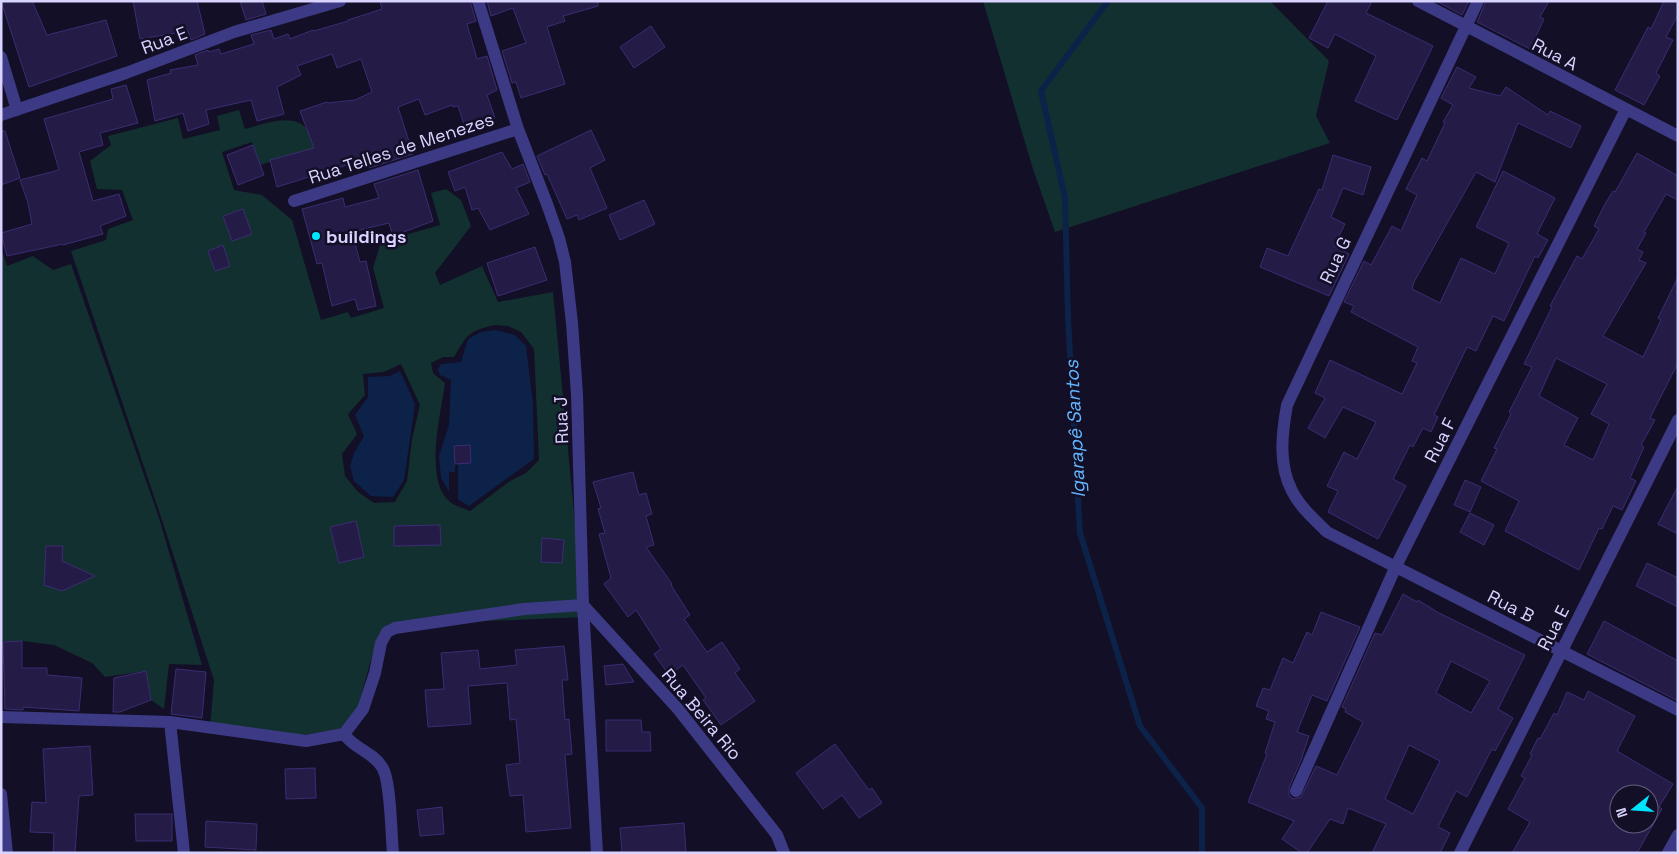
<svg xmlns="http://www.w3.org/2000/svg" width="1679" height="854" font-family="'Space Grotesk',sans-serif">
  <rect width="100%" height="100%" fill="#130f26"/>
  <path fill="#12302f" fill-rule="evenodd" d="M983 1H1270L1329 61 1316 116 1330 143 1055 232 1033 169Z
    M239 110 245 129C264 124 297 110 310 133 312 137 313 143 315 148L260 165 252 142 222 152 234 190 262 195 292 220 321 320 348 312 351 318 384 308 373 268 381 242 440 225 431 193 446 189 461 200 471 226 435 273 440 285 482 266 498 302 553 292 584 617 391 625 378 635 358 706 341 730 302 735 210 728 214 680 162 520 71 251 106 240 108 229 133 220 122 190 97 189 90 161 111 145 108 136 178 118 183 139 220 130 217 116ZM495 325 508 326 521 332 534 349 539 460 526 473 510 481 470 511C464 508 454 506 449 501 424 480 441 413 445 383L433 373 431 363 443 357H454C468 334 468 331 495 325ZM401 364 420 405 412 439 407 481 395 502 374 503 358 492 345 476 342 454 357 434 348 414 365 395 363 374 384 372Z
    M1 248 7 266 33 256 53 270 71 264 159 518 202 665 169 664 164 709 151 700 146 671 105 677 92 663 54 645 22 641H1Z"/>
  <path fill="#0c2248" d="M495 330 515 335 526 346 533 404 534 459 469 506 451 495 441 478 439 456 449 425 451 380 440 375 438 369 441 364 461 362 468 339 481 332Z
    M400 371 415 404 404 480 393 497 371 496 354 481 350 466 354 453 364 436 355 415 368 397V377L390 376Z"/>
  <path fill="#130f26" d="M455 464H458V501L449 496V472H455Z"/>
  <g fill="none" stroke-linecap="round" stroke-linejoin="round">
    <path stroke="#0c2248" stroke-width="6" d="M1108 1 1041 91 1065 198 1068 318 1080 533 1140 726 1202 808V853"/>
  </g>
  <path fill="#241b47" stroke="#3b2d73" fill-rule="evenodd" d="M1 1H32L47 35 106 20 117 56 29 87Z
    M133 1H197L205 34 191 40 188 31 140 39Z
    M240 1H262L266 14 246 20Z
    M380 1H470L476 21 467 24 477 59 487 56 497 90 487 95 495 118 465 128 458 106 453 107 452 105 425 115 419 99 398 107 413 154 369 168 366 159 277 187 270 160 314 148 300 111 327 102 328 103 355 100 372 92 361 59 337 68 332 54 297 66 301 75 277 87 284 114 257 121 251 100 206 110 209 124 188 131 183 113 155 121 147 80 171 73 170 70 198 65 195 55 208 50 209 52 219 49 221 54 254 44 251 35 271 30 274 39 288 34 290 39 313 30 314 31 348 21V20L382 9Z
    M487 1H598V6L563 16 565 21 547 27 565 84 521 98 516 82 512 83 502 51 526 43 513 8 491 16Z
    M1328 1H1372L1366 13 1433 46 1397 120 1355 101 1376 56 1335 34 1328 48 1309 38Z
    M1436 1H1469L1462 15Z
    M1486 1H1549L1540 17 1544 19 1530 49 1477 22Z
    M1664 1H1678V15L1666 37 1673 40 1656 73 1660 76 1644 105 1615 90 1648 27 1651 29Z
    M651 26 665 47 634 68 620 47Z
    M1457 67 1476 77 1469 88 1500 96 1506 87 1548 115 1550 111 1581 126 1571 148 1518 123 1495 182 1476 172 1414 282 1412 289 1440 303 1461 258 1495 274 1509 243 1476 227 1503 171 1555 198 1537 234 1548 240 1538 258 1535 256 1504 321 1493 316 1476 351 1467 347 1434 415 1438 417 1431 432 1423 428 1413 447 1410 445 1393 479 1406 486 1378 539 1328 512 1338 491 1327 486 1344 452 1357 459 1376 422 1343 407 1325 438 1308 428 1325 398 1315 393 1330 360 1402 394 1417 363 1412 361 1418 347 1351 312 1354 306 1344 302 1364 261 1371 265 1392 226 1401 231 1417 195 1406 189 1422 158 1427 161 1445 123 1443 122 1453 105 1441 98Z
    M126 85 138 123 100 133 103 145 79 152 93 201 119 194 126 216 100 226 103 234 63 245V244L7 256 1 233 32 224 28 203 20 180 59 170 44 119 113 99 111 89Z
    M591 130 605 160 590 168 607 208 579 220 577 215 567 219 547 174 545 175 537 156Z
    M1 131H5L20 178 1 185Z
    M253 145 264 175 238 185 227 155Z
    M502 152 512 169 523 164 530 182 516 188 529 214 490 230 478 208 472 210 465 187 455 191 448 172Z
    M1637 153 1678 176V200L1666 194 1644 232 1646 233 1637 249 1643 252 1639 260 1646 263 1603 336 1643 357 1661 320 1658 318 1678 277V363L1650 418 1655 420 1641 445 1644 447 1630 478 1636 481 1622 510 1613 506 1602 529 1599 528 1579 570 1505 531 1519 501 1481 481 1497 449 1494 448 1511 414 1509 412 1532 367 1524 364 1552 307 1550 306 1577 256 1582 259 1599 229 1594 226 1605 204 1613 191 1615 192ZM1556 358 1607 384 1591 414 1609 424 1593 460 1564 445 1578 418 1539 396Z
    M1333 155 1371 167 1363 195 1343 188 1331 217 1345 224 1334 246 1349 254 1329 296 1260 267 1267 248 1288 256 1319 189 1322 190Z
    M418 170 433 221 393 236 389 223 352 232 360 262 366 261 376 306 358 310 355 299 332 306 322 263 317 264 302 209 343 198 345 207 379 198 374 184Z
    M644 200 655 224 620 240 609 215Z
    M243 209 252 234 232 241 223 216Z
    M223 245 230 266 215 271 208 251Z
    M535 247 547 280 498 296 487 263Z
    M470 445 471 463 455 464 454 446Z
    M633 472 639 495 646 493 652 514 646 516 654 545 646 547 672 584 671 585 690 615 684 619 707 652 722 642 740 669 735 673 755 701 721 725 703 700 706 698 683 665 669 675 654 654 661 649 636 610 628 617 604 584 611 578 599 534 605 533 598 509 601 508 593 482Z
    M1465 480 1481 487 1470 512 1454 505Z
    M1678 486V534L1658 524Z
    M1470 513 1494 525 1484 545 1460 532Z
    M356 521 364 557 339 563 330 527Z
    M440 525 441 545 394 546V526Z
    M542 538 564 540 562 563 541 562Z
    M46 546H63L62 561 95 576 62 591 44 585Z
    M1647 563 1678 578V607L1636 586Z
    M1403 594 1417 602 1418 600 1439 613 1525 655 1498 709 1513 718 1495 751 1492 749 1467 797 1456 791 1438 827 1450 833 1440 853H1372L1386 824 1348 808 1343 824 1330 819 1307 853H1302L1282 839 1294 821 1248 802 1267 754 1265 753 1275 722 1266 719 1269 711 1256 706 1263 688 1270 690 1283 658 1293 663 1307 632 1312 635 1321 612 1360 627 1327 701 1312 695 1297 732 1309 736 1301 760 1289 788V795L1293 799 1301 797 1316 766 1337 775 1363 722 1345 712 1346 709 1342 707 1375 633 1382 635ZM1451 661 1490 681 1471 713 1436 693ZM1409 745 1440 761 1413 814 1385 799Z
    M1604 621 1678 661V701L1587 654Z
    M22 641V668H47V675L82 678 79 711 23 707V710L5 709 3 642Z
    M564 646 568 680H562L565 720 569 719 572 754 565 755 571 828 526 832 523 795 510 796 506 765 520 763 516 719 510 720 507 683 468 686 471 724 428 727 425 690 444 689 441 653 478 650 480 669 517 665 515 650Z
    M623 664 634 682 606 685 604 666Z
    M176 669 206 672 202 718 171 714Z
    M146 671 151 700 120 712H113L114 678Z
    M1588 691 1635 716 1617 751 1673 784 1659 807 1662 809 1637 853H1512L1530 822 1508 809 1525 778 1521 776 1532 755 1530 754 1538 738 1540 739 1554 713 1557 715 1567 692 1584 700ZM1619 794H1649V824H1619Z
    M606 720H641L642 732H650L651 751H606Z
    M835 744 869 790 872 788 882 803 859 818 842 795 823 809 796 773Z
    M90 746 93 795 79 796 75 853H53L54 833 30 832 32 802 46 803 43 749Z
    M315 768 316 798 286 799 285 769Z
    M442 807 444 834 420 836 417 810Z
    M135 814H172V841H136Z
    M206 821 257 824 256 850 205 847Z
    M684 823 686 853H622L620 828Z"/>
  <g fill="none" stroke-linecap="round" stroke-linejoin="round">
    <path stroke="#3d3a85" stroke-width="12" d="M478 1 518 129 547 204 559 238 565 262 572 323 577 394 583 605 597 853
      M1418 1 1678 136
      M1478 1 1287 405C1282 433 1278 464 1292 491 1300 507 1315 520 1327 532L1678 710
      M1 57 17 110
      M1 115 126 73 234 32 340 1
      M294 201 518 129
      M1 717 170 722 306 741 344 734 363 709 375 673 381 643 387 632 395 628 524 609 583 605 678 709 777 835 784 853
      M170 722 184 853
      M344 734C353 748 373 752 382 767 391 780 391 834 393 853
      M1296 791 1396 566 1626 109
      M1 794 7 853
      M1460 853 1678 420
      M1668 853 1678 835"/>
  </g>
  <circle fill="#00e5ff" stroke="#130f26" stroke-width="2" cx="316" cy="236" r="5"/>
  <g text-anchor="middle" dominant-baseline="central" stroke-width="5" stroke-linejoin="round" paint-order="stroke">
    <g font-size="18" fill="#d9d4ff" stroke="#130f26">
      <text transform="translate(164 40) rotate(-21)">Rua E</text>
      <text transform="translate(1555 54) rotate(27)">Rua A</text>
      <text transform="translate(401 148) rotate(-18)">Rua Telles de Menezes</text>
      <text transform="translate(1335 260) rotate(-65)">Rua G</text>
      <text transform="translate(561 420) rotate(-92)">Rua J</text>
      <text transform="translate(1440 440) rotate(-63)">Rua F</text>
      <text transform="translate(1511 606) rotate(27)">Rua B</text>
      <text transform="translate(1553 628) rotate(-63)">Rua E</text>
      <text transform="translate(702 714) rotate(50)">Rua Beira Rio</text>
    </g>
    <g font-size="18" font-weight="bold" fill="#d9d4ff" stroke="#130f26" text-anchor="start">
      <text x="326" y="236">buildings</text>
    </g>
    <g font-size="19" font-style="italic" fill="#62b6ff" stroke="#130f26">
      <text transform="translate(1075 429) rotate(-93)">Igarapê Santos</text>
    </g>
  </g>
  <rect width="1679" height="854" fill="none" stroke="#d9d4ff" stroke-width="5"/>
  <g transform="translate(1634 809) rotate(253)"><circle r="24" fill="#130f26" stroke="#625e7d"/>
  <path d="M0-4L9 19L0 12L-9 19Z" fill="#00e5ff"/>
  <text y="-8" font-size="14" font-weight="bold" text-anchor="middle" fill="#d9d4ff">N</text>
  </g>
</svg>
